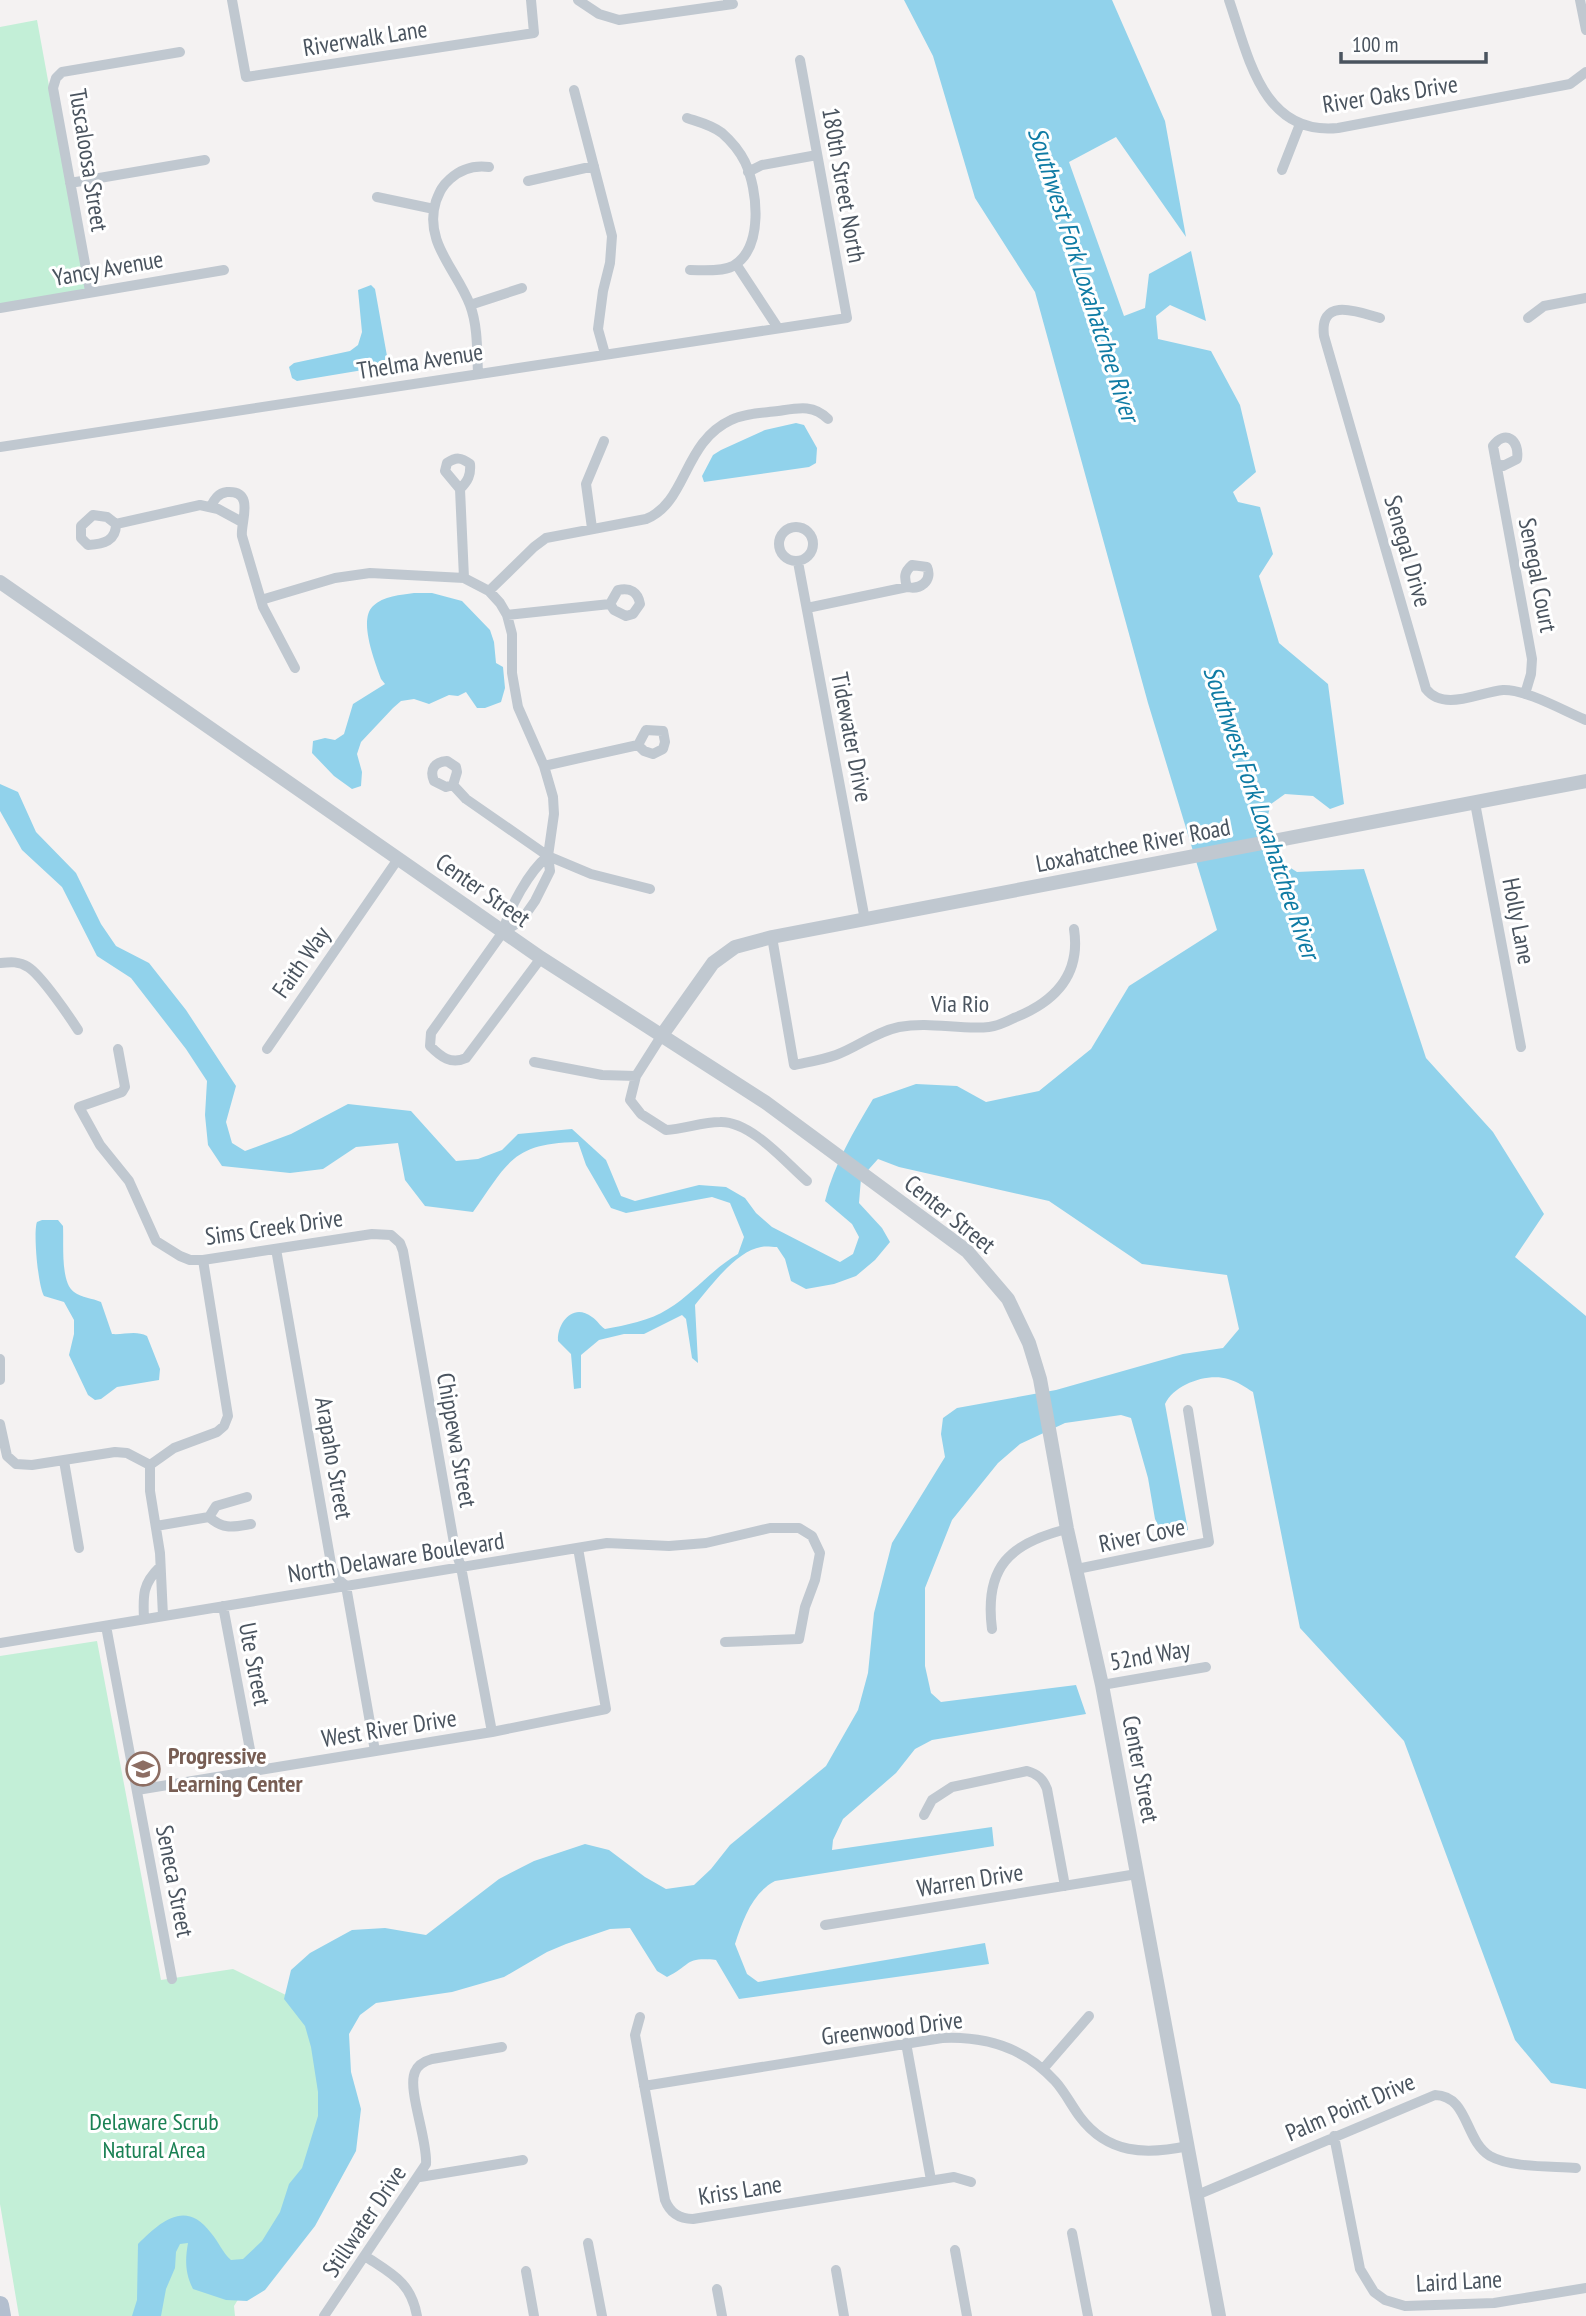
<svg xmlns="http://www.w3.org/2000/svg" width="1586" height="2316" font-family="'PT Sans Narrow',sans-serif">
  <rect width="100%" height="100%" fill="#f4f2f2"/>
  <path fill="#c3efd7" d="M37 20 86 289 0 304V27Z
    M97 1641 161 1980 233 1969 296 2000 316 2048 327 2110 281 2230 234 2306 235 2316H19L0 2204V1656Z"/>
  <path fill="#91d2eb" d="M904 0H1112L1165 121 1186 237 1116 137 1069 162 1124 316 1145 308 1149 274 1191 251 1206 321 1170 305 1156 316 1158 339 1211 351 1240 405 1256 472 1233 492 1238 502 1260 507 1273 554 1259 576 1279 643 1328 684 1344 804 1330 809 1313 796 1285 794 1271 804 1264 829 1275 858 1297 872 1364 869 1426 1058 1493 1132 1544 1214 1515 1257 1586 1316V2089L1551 2083 1515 2040 1404 1741 1300 1628 1253 1392C1245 1387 1238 1382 1228 1379 1207 1373 1175 1384 1165 1404L1188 1530 1164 1536 1155 1519 1148 1478 1131 1418 1121 1415 1065 1423 1020 1444 998 1463 952 1520 925 1588V1666L931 1693 941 1702 1076 1685 1086 1714 932 1740 915 1749 896 1773 843 1819 833 1840 832 1850 992 1827 994 1846 775 1881C752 1893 743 1920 735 1944L747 1974 758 1982 985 1943 989 1964 739 1999 716 1960C684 1957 692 1965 667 1977L657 1971 630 1928 610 1929 566 1944 547 1952 504 1977 452 1992 376 2003 360 2015 349 2034 351 2072 361 2109 356 2151 315 2226 265 2290 247 2301 226 2300 193 2289C185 2273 185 2260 188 2243L180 2244 176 2252 175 2268 166 2289 161 2316H132L137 2300 138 2244C161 2221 186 2199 211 2233 219 2242 222 2252 231 2260L243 2259 262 2241 280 2212 289 2184 302 2168 318 2116V2092L311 2047 305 2026 284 1999 291 1970 310 1953 352 1930 385 1928 426 1935 499 1879 534 1861 585 1844 609 1850 645 1877 666 1889 694 1885 711 1869 730 1845 826 1766 858 1710 868 1673 874 1613 892 1543 945 1457 941 1434 943 1418 957 1408 1056 1390 1183 1354 1223 1348 1239 1329 1227 1275 1142 1264 1049 1201 899 1167 878 1159 861 1178 859 1203 882 1228 890 1242 875 1260 856 1276 834 1284 806 1289 791 1281 785 1259 777 1247C772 1247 766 1246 761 1247 736 1251 710 1287 695 1305L698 1363 692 1358 686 1319 682 1315 644 1334H624L599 1340 581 1355V1388L574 1389 571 1354 558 1341C557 1323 573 1302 592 1317 597 1320 600 1326 605 1329 626 1325 649 1321 668 1309 693 1294 712 1269 738 1254L744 1237 730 1203 712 1197 626 1213 611 1208 586 1165 578 1142C512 1143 508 1163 473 1212L425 1206 405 1180 398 1143 356 1147 323 1169 290 1173 222 1166 208 1145 205 1115 207 1081 186 1049 131 978 97 956 62 887 22 850 0 811V784L18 792 36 832 76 873 101 924 116 946 149 963 186 1010 236 1086 226 1122 232 1143 245 1151 291 1134 348 1104 411 1111 456 1161 478 1159 502 1150 518 1134 572 1129 606 1160 621 1196 635 1201 699 1185 726 1187 745 1198 756 1213 772 1227 840 1262 853 1254 859 1237 852 1224 825 1201C834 1164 854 1131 873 1099L916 1084 957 1086 986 1102 1039 1091 1091 1049 1129 986 1217 930 1148 703 1035 292 975 198 933 56Z
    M371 285 375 289 387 356 381 367 297 381 292 378 289 367 294 363 350 351 358 345 362 332 358 290Z
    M796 423 804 425 817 448 816 463 809 467 704 482 702 476 713 455 721 450 765 430Z
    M414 593H432L462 601 490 630 494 642 496 663 503 667 505 688 501 702 485 708H477L466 692 458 696 449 695 429 704 414 699 401 701 393 708 361 742 357 754 362 772 361 786 352 789 334 776 312 753 313 741 325 738 335 740 344 734 353 704 385 684 381 679C375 662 358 620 373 606 383 596 401 595 414 593Z
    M42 1220H58L63 1226C64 1243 60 1282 74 1292 82 1298 92 1298 101 1302L112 1334C124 1335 136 1330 147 1336L160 1369 159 1380 117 1387 101 1399 95 1400 88 1395 69 1355 74 1334V1320L64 1302 44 1296C38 1286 33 1232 37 1222Z"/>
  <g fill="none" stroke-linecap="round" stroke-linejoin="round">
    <path stroke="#c0c8d0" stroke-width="10" d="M232 0 246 77 534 33 531 0
      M578 0 599 14 619 20 733 4 728 0
      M1229 0C1248 55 1262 136 1338 128L1570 84 1586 72
      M1580 0 1586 30
      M574 90 612 236 610 263 603 291 598 329 605 354
      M687 118C699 122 712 125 722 133 730 140 740 152 745 162 758 190 764 248 733 266 722 272 703 270 690 270
      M1282 170 1300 124
      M748 172 762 165 817 155
      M528 181 594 166
      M70 183 205 160
      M377 197 434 209
      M736 264 778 328
      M90 291 53 88 56 78 62 72 180 52
      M470 305 522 288
      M0 308 224 270
      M1380 318C1359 312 1319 296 1324 336L1426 689C1444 712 1479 692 1503 690 1526 689 1564 711 1586 720
      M1528 318 1544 306 1586 298
      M478 374C477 352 478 326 470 305 457 270 423 242 436 201 440 191 442 186 450 179 461 169 474 165 489 167
      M0 447 847 318 800 60
      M1496 463 1503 466 1517 459C1520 440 1505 429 1493 446L1532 659 1531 674 1525 694
      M460 489C468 481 471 475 470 464 461 457 456 457 447 463L445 471 460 489 464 578
      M211 506C214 500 218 493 227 492 256 490 240 523 242 536L263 607 295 668
      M116 524 107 517 93 515 81 526V538L88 545C104 544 116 541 116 524L200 505 218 509 242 522
      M779 544a17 17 0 1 1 34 0a17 17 0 1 1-34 0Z
      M592 528 586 484 604 441
      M798 562 865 920
      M912 565 927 567C933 581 920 590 907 587 904 577 904 572 912 565Z
      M489 591 534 547 546 538 646 519C687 503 683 442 731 420 745 413 763 413 778 411 798 408 813 404 828 419
      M261 600 335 578 370 573 464 578 489 591 500 603 507 615 512 634V673L518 707 544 766 553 797 554 814 548 856 550 871 535 901 521 921 503 932
      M807 608 907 587
      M507 615 610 604 614 610 626 616 633 614 640 604C638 592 630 587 618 590L610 604
      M544 766 638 745 644 751 653 754 663 749 665 742 663 731 646 730 638 745
      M453 785 446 787 434 781C429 769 435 762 447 761L456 767 457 772 453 785 466 799 548 856 591 874 650 889
      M1475 803 1521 1047
      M772 937 794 1065C808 1062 822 1060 836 1055 858 1047 875 1032 899 1027 930 1021 959 1030 989 1027 998 1026 1006 1022 1014 1018 1055 1002 1081 975 1074 929
      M541 958 466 1058C451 1065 441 1057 430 1046L431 1033 503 932C509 908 529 871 548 856
      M0 963C10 962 19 961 28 967 41 975 69 1016 78 1030
      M662 1035 636 1076 630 1100 641 1114 666 1130C684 1129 702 1122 720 1122 751 1121 785 1162 807 1181
      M118 1049 125 1087 122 1092 79 1107 100 1145 129 1181 156 1241 180 1256 190 1260H203L372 1234 391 1235 400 1243 403 1251 455 1549 461 1567 492 1732
      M267 1049 398 859
      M534 1062 602 1075 636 1076
      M276 1249 332 1569 338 1579 346 1586 375 1751
      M0 1359V1380
      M0 1424 7 1456 16 1464 32 1465 115 1452 127 1453 150 1465
      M64 1461 79 1548
      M150 1465 174 1448 217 1432 224 1426 228 1416 203 1260
      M150 1465V1491L160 1553 163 1616
      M209 1517C224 1530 233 1527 251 1524
      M156 1526 209 1517 216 1506 247 1497
      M1077 1569 1209 1542 1188 1410
      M223 1606 254 1771
      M144 1619C143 1596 142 1584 160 1567
      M106 1626 172 1979
      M992 1629C984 1567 1010 1543 1067 1529
      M0 1643 607 1543 669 1546 706 1543 770 1528H799L812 1536 820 1553 815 1580 805 1607 799 1639 725 1642
      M1102 1685 1206 1667
      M137 1790 492 1732 606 1709 578 1548
      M924 1815 932 1800 952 1787 1027 1771C1038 1774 1043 1779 1047 1789L1065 1886
      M825 1925 1137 1874
      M640 2017 635 2035 665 2200C670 2213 679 2219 693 2219L954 2177 971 2182
      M906 2043 931 2180
      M1043 2069 1089 2016
      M644 2086 942 2038C985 2036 1025 2048 1055 2081 1065 2092 1071 2105 1080 2117 1108 2154 1145 2155 1188 2146
      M1334 2136 1360 2269 1374 2292 1385 2300 1405 2306 1494 2303 1586 2288
      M420 2177 523 2160
      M1197 2195 1435 2095C1469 2096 1464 2140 1490 2156 1511 2168 1552 2166 1576 2168
      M1072 2233 1088 2316
      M588 2243 602 2316
      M955 2250 967 2316
      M365 2256C392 2274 411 2282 417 2316
      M836 2270 844 2316
      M526 2271 534 2316
      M717 2289 722 2316
      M324 2316 426 2164C428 2141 407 2089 415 2072 418 2064 425 2061 432 2059L502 2047"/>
    <path stroke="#c0c8d0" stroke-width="14" d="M0 582 541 958 765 1102 967 1251 1008 1299 1029 1343 1040 1379 1067 1529 1102 1685 1219 2316
      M662 1035 713 963 735 947 772 937 1586 781"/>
    <path stroke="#b3bfcf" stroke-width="18" d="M0 2305 2 2316"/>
  </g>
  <defs>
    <symbol id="school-ring" viewBox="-11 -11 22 22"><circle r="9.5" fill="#fff" stroke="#8d6e63" stroke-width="1.5"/><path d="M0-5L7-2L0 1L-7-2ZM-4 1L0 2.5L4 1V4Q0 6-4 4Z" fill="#8d6e63"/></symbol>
  </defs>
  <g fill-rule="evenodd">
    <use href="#school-ring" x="124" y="1750" width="38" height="38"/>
  </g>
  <g text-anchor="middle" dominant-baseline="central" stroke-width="6" stroke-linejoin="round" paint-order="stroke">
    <g font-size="24" fill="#4a545f" stroke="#fff">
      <text transform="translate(365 38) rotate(-9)">Riverwalk Lane</text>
      <text transform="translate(1390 94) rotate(-9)">River Oaks Drive</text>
      <text transform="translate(89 160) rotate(81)">Tuscaloosa Street</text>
      <text transform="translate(844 185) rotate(80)">180th Street North</text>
      <text transform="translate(108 268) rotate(-10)">Yancy Avenue</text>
      <text transform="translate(420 361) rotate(-9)">Thelma Avenue</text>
      <text transform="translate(1408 551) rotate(74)">Senegal Drive</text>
      <text transform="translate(1538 575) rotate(79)">Senegal Court</text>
      <text transform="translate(852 737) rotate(79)">Tidewater Drive</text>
      <text transform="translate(1133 845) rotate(-11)">Loxahatchee River Road</text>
      <text transform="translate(483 890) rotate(35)">Center Street</text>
      <text transform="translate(1519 921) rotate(79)">Holly Lane</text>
      <text transform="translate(301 962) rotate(-55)">Faith Way</text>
      <text x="960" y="1003">Via Rio</text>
      <text transform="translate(950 1214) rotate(39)">Center Street</text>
      <text transform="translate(274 1227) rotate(-8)">Sims Creek Drive</text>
      <text transform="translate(457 1440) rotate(80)">Chippewa Street</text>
      <text transform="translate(334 1458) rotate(80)">Arapaho Street</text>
      <text transform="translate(1142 1535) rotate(-12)">River Cove</text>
      <text transform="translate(396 1557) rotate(-9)">North Delaware Boulevard</text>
      <text transform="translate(1150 1655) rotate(-10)">52nd Way</text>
      <text transform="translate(255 1664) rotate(79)">Ute Street</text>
      <text transform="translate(389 1728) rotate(-9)">West River Drive</text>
      <text transform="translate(1141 1769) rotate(79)">Center Street</text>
      <text transform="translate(970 1880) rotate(-9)">Warren Drive</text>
      <text transform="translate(175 1881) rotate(79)">Seneca Street</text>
      <text transform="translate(892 2028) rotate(-7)">Greenwood Drive</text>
      <text transform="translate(1350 2107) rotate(-23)">Palm Point Drive</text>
      <text transform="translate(740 2190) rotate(-9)">Kriss Lane</text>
      <text transform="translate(364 2221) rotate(-56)">Stillwater Drive</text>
      <text transform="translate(1459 2281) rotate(-3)">Laird Lane</text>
    </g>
    <g font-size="24" font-weight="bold" fill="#785e54" stroke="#fff" text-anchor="start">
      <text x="168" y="1755">Progressive<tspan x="168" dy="28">Learning Center</tspan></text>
    </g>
    <g font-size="24" fill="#1a8154" stroke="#fff">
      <text x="154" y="2121">Delaware Scrub<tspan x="154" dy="28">Natural Area</tspan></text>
    </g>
    <g font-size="26" font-style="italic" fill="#0f7ba4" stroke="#fff">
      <text transform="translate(1084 274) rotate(72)">Southwest Fork Loxahatchee River</text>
      <text transform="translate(1262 812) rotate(71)">Southwest Fork Loxahatchee River</text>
    </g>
  </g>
  <path d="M1341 52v10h145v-10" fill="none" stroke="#4a545f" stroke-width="3.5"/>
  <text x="1352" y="52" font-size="21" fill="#4a545f" stroke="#ffffff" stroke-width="5" paint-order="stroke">100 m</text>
</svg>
